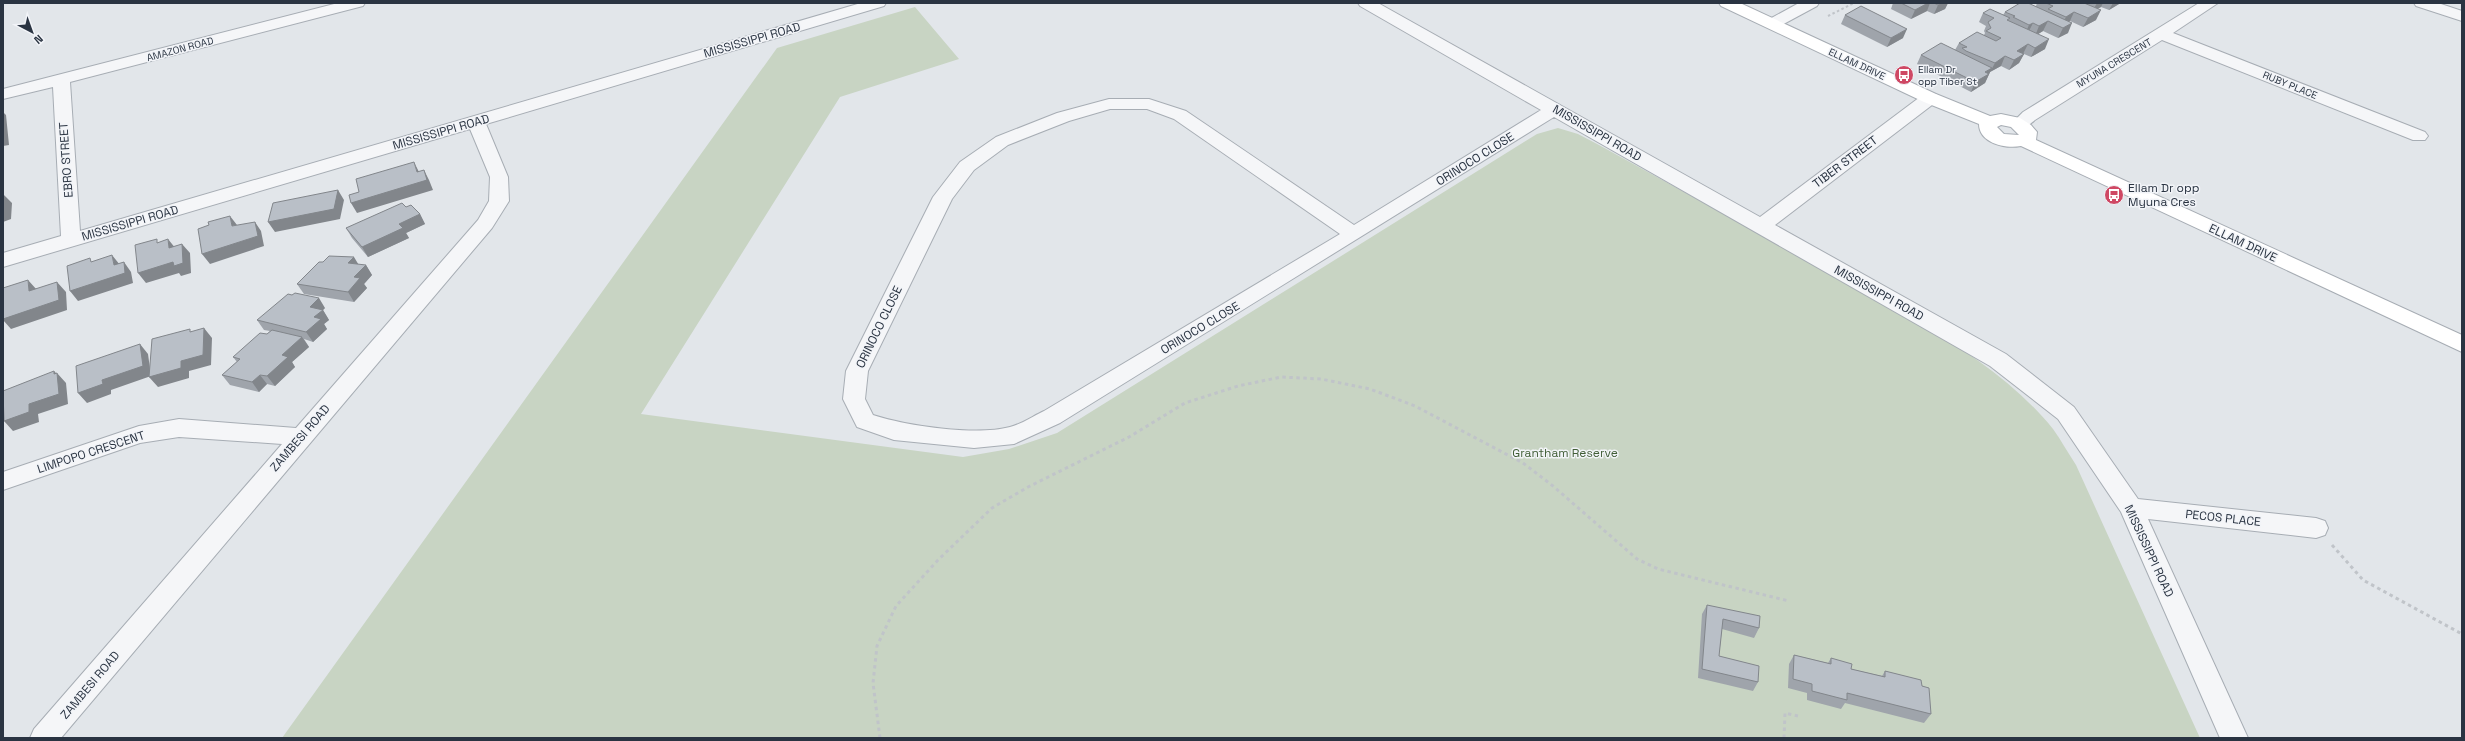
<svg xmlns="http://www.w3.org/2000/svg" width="2465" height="741" font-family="'Space Grotesk',sans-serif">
  <rect width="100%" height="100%" fill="#e2e6ea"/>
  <path fill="#c8d4c3" d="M915 7 959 59 840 97 641 414 963 457 1009 449 1057 433 1537 134 1558 128 1578 134 1599 145 1919 322C1967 352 2017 384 2053 429 2061 440 2068 453 2076 465L2200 738H282L777 48Z"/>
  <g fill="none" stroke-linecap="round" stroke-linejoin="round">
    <defs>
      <path id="street" d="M338 3H365L363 6 70 82 80 231 861 3H886L884 6 486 124 508 177 509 201 492 228 61 738H30L34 729 282 444 179 437 140 443 3 490V472L139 426 179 419 296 428 478 220 489 201 490 177 470 129 3 267V253L61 236 53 87 3 99V89Z
        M1358 3H1378L1760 217 1924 94H1936L1939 98 1936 102 1775 225 2006 354 2074 407 2138 499 2316 518 2325 521 2328 528 2325 535 2316 538 2148 519 2248 738H2220L2121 512 2058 419 1990 366 1554 117 1060 423 1014 444 974 448 894 440 857 427 843 399 846 371 933 197 960 162 996 137 1057 113 1109 99H1149L1186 111 1354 225 1541 110 1360 6ZM1110 109H1147L1174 119 1340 234 1044 411C1033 416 1022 424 1010 427 976 436 907 426 873 415L865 399 868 371 952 199 974 170 1008 145 1069 121Z
        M1799 3H1819L1817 6 1778 27H1766L1764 24 1766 21Z
        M2199 3H2218L2173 33 2425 132 2428 136 2425 140H2413L2162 40 2035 120C2028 126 2024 130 2014 128L2011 124 2023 112Z
        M2414 3H2438L2462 11V21L2416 6Z"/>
      <path id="secondary" d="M1719 3H1740L1936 94 1990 116 2001 114 2020 118 2031 125 2037 132 2036 140 2462 335V352L2021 146C2005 149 1979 143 1979 124L1924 102 1721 6ZM2001 125 2011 127 2019 135 2004 134 1997 127Z"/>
    </defs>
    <use href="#street" stroke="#a7adb4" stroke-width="2"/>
    <use href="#secondary" stroke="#a7adb4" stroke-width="2"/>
    <path stroke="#c0c4c9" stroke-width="2" stroke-dasharray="2.5 2.5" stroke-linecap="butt" d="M1828 16 1854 3"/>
    <path stroke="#c0c4c9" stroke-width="3" stroke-dasharray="3.5 3.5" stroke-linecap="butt" d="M2332 545 2363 580 2462 634
      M880 738 873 683 877 646 896 606 938 560 992 508 1028 487 1129 437 1185 403 1238 386 1281 377 1321 379 1370 389 1415 406 1523 463 1553 486 1637 559 1658 569 1789 601
      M1784 738 1785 713 1798 716"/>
    <use href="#street" fill="#f5f6f8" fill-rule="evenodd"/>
    <use href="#secondary" fill="#fff" fill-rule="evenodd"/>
  </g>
  <path fill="#9fa4ab" d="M1893 3H1948L1945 9 1934 14 1927 11 1911 19 1891 9Z
    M2037 3H2120L2119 4 2109 10 2101 7 2097 9 2096 20 2083 27 2070 21 2069 22 2068 33 2058 38 2043 31 2038 34 2045 49 2031 57 2024 54 2019 63 2009 70 2001 66 1990 72 1985 83 1971 92 1917 64 1921 55 1955 50 1959 43 1984 35 1985 33 1984 31 1986 26 1979 22 1983 13 2003 15 2005 12 2036 6Z
    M1845 15 1903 38 1887 47 1841 24Z
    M406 207 420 214 425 224 406 233 409 238 368 257 352 238 346 228Z
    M366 265 372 275 364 284 367 288 354 302 304 294 297 284Z
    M325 308 323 310 329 320 324 324 327 329 313 342 304 339 309 347 292 362 295 367 275 386 267 384 259 392 230 385 222 375 237 362 233 357 267 334 270 331 264 330 257 320Z
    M1707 605 1759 628 1754 638 1722 629 1719 656 1758 682 1753 691 1698 678 1702 614Z
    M1794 655 1828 663 1831 658 1851 669 1882 676 1885 671 1922 686 1931 714 1924 723 1845 703 1841 709 1807 700V693L1788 688 1789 664Z"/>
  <path fill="#82868b" d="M1928 3H1930L1927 11 1911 19 1915 10Z
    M1940 3H1948L1945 9 1934 14 1938 5Z
    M2097 3H2103L2101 7 2092 12Z
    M2113 3H2120L2119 4 2109 10Z
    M2101 10 2096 20 2083 27 2088 18Z
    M2074 12 2070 21 2061 26 2066 17Z
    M2048 21 2043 31 2035 36 2039 26Z
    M2033 23 2028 33 2025 34 2029 25Z
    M2072 23 2068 33 2058 38 2063 28Z
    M1907 29 1903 38 1887 47 1891 38Z
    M2049 39 2045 49 2031 57 2035 48Z
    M2028 44 2023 54 2013 60 2017 51Z
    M2024 54 2019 63 2009 70 2014 60Z
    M2005 56 2001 66 1990 72 1995 63Z
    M1992 68 1985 83 1971 92 1975 82 1985 72Z
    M3 112 6 115 9 145 3 146Z
    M414 162 419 172H417Z
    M424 170 429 180 433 190 357 213 351 203Z
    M338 190 344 200 340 219 275 232 268 222Z
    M3 194 12 203 11 219 3 222Z
    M420 214 425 224 406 233 409 238 368 257 362 247 399 224Z
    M230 216 237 225 232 226Z
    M255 222 261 231 264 246 210 264 202 254Z
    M168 239 176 249 169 248Z
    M182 244 190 253 191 273 181 276 179 273 146 283 138 273Z
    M112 255 120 265 124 262 131 272 133 283 78 301 70 291 114 265Z
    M354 257 360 267 348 263Z
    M366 265 372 275 364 284 367 288 354 302 348 292 354 277Z
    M28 280 37 290 29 291Z
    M57 282 66 292 67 310 11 329 3 320V319Z
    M319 298 325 308 323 310 329 320 324 324 327 329 313 342 306 332 314 317 310 307Z
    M204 328 212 338 211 365 189 371V378L158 387 149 377 181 361Z
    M302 337 309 347 292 362 295 367 275 386 267 376 282 355Z
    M140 344 148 354 151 376 111 390V394L87 403 78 393Z
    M54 371 57 374V373L66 383 68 404 38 414 39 422 13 431 4 421 29 404 54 374Z
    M260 375 267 384 259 392 252 382Z"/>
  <path fill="#b9bfc7" stroke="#82868b" d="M1901 3H1928L1915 10Z
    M1934 3H1942L1938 5Z
    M2020 3H2028L2072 23 2063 28 2048 21 2039 26 2033 23 2029 25 2013 17 2015 16 2005 12Z
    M2046 3H2084L2101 10 2088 18 2074 12 2066 17 2048 9 2053 6Z
    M1861 6 1907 29 1891 38 1845 15Z
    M1990 9 2010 18 2007 20 2049 39 2035 48 2028 44 2017 51 2024 54 2014 60 2005 56 1995 63 1966 51 1962 48 1967 47 1959 43 1977 32 1996 41 2001 38 1986 31 1991 28 1988 22 1994 18 1983 13Z
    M1941 43 1992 68 1985 72 1989 74 1975 82 1921 55Z
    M414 162 417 172 424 170 427 180 351 203 349 195 359 192 356 179Z
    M338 190 334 209 268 222 273 203Z
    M402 203 406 207 411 205 420 214 399 224 403 228 362 247 346 228Z
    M230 216 232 226 255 222 258 236 202 254 198 229 209 225 208 222Z
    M157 239V243L168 239 169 248 182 244 183 263 174 266 173 262 138 273 135 245Z
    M112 255 114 265 124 262 125 273 70 291 67 266 90 258 91 262Z
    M329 256 354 257 348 263 366 265 354 277 360 278 348 292 297 284 319 262H323Z
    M28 280 29 291 57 282 59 300 3 319V288Z
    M295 293 319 298 310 307 323 310 314 317 321 319 306 332 257 320 288 294 292 295Z
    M204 328 203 355 181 361V368L149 377 152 339 190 329V332Z
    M272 330 302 337 282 355 288 357 267 376 260 375 252 382 222 375 240 359 233 357 260 333 267 334Z
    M140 344 143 366 102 380 103 384 78 393 76 366Z
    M54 371V374L57 373 59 394 29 404V412L4 421 3 391Z
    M1707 605 1760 616 1759 628 1723 619 1719 656 1759 666 1758 682 1702 669Z
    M1794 655 1831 664V658L1852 664 1851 669 1885 677V671L1921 680 1922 686 1929 688 1931 714 1847 693V700L1812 691V684L1793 679Z"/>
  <defs>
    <symbol id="bus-disc" viewBox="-11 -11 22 22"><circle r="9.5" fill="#cf4864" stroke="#f2f4f8"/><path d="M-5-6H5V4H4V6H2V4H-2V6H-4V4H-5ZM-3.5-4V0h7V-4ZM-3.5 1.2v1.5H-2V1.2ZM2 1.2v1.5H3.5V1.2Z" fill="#fff"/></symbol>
  </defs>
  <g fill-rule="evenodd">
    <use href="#bus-disc" x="1893" y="64" width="22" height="22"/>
    <use href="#bus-disc" x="2103" y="184" width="22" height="22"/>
  </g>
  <g text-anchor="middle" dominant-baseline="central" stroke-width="3" stroke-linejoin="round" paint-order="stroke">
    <g font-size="10" fill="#2a3442" stroke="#f2f4f8">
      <text transform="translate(180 49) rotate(-15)">AMAZON ROAD</text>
      <text transform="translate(2114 63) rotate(-31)">MYUNA CRESCENT</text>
      <text transform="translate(1857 64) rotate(25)">ELLAM DRIVE</text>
      <text transform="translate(2290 85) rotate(22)">RUBY PLACE</text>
    </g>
    <g font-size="10" fill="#2a3442" stroke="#f2f4f8" text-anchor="start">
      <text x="1918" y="69">Ellam Dr<tspan x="1918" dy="12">opp Tiber St</tspan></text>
    </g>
    <g font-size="12" fill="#2a3442" stroke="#f2f4f8">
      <text transform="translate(752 40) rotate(-16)">MISSISSIPPI ROAD</text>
      <text transform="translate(441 132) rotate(-16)">MISSISSIPPI ROAD</text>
      <text transform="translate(1597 133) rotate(30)">MISSISSIPPI ROAD</text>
      <text transform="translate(1475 159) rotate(-32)">ORINOCO CLOSE</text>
      <text transform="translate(66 160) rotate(-94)">EBRO STREET</text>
      <text transform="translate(1845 162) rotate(-37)">TIBER STREET</text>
      <text transform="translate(130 223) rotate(-16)">MISSISSIPPI ROAD</text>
      <text transform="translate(2243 243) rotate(25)">ELLAM DRIVE</text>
      <text transform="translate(1879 293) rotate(29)">MISSISSIPPI ROAD</text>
      <text transform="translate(879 327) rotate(-64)">ORINOCO CLOSE</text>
      <text transform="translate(1200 328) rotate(-31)">ORINOCO CLOSE</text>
      <text transform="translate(300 438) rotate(-49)">ZAMBESI ROAD</text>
      <text transform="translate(91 452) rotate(-18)">LIMPOPO CRESCENT</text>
      <text transform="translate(2223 518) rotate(6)">PECOS PLACE</text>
      <text transform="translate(2149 551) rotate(65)">MISSISSIPPI ROAD</text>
      <text transform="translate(90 685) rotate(-50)">ZAMBESI ROAD</text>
    </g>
    <g font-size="12" fill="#2a3442" stroke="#f2f4f8" text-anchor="start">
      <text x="2128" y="188">Ellam Dr opp<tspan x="2128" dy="14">Myuna Cres</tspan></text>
    </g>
    <g font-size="12" fill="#415e37" stroke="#f2f4f8">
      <text x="1565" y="453">Grantham Reserve</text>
    </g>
  </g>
  <rect width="2465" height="741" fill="none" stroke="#2a3442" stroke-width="8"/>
  <g transform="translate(32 32) rotate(139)" stroke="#f2f4f8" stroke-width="3" paint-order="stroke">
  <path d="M0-3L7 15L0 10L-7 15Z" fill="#2a3442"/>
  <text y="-6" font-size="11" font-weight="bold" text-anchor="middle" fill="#2a3442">N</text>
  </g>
</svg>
